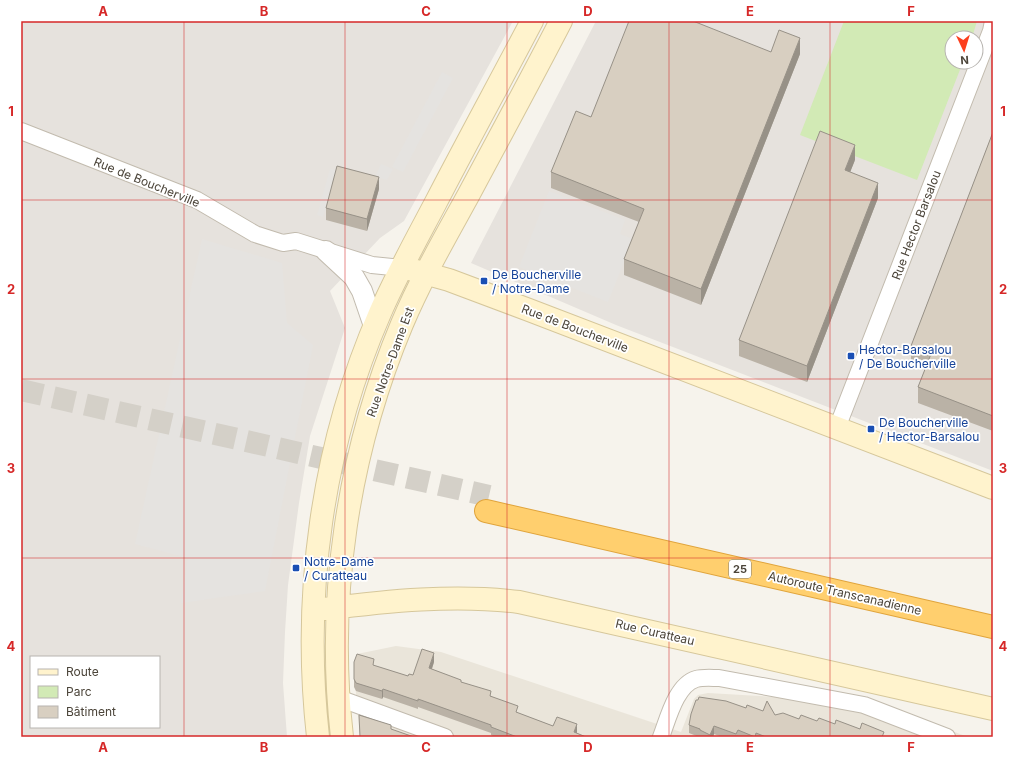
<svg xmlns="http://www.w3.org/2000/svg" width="1014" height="758" font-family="Inter,sans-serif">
  <rect width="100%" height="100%" fill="#f6f3ec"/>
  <path fill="#eae5da" d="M396 646 441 652 681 732 694 699 698 695 708 693 877 703 968 737H360L355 683 357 654Z"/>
  <path fill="#e6e2dd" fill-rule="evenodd" d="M21 21H513L404 221 380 238 330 291 345 328 310 436 299 503 288 585 285 632 283 683 287 737H21ZM31 657H159V727H31Z
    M596 21H993V471L616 325 471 263ZM952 38H976V62H952Z"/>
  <path fill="#d2eab5" d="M844 21H977L972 38H952V62H963L917 180 800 135Z"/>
  <path fill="#e5e3e0" d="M442 72 453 78 403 172 392 167Z
    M381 164 393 169 387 180 375 177Z
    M330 169 336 170 323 217 317 215Z
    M549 191 625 220 620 234 633 239 608 302 519 267Z
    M202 239 282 263 287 323 313 345 265 591 181 603 188 558 135 544Z"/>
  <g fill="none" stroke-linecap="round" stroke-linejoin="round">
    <path stroke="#d4d0c8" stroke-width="22" stroke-dasharray="22 11" stroke-linecap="butt" d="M21 390 489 496"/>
    <defs>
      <path id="minor" d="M21 131 197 200 255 234 283 243 296 241 372 265 402 268
        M837 428 991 31 993 21
        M337 689 338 694 344 700 445 737
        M661 737C668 719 676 685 696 679 703 677 712 678 719 678L864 705 947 737"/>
      <path id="tertiary" d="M326 251 354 277 362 291 374 326"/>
      <path id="secondary" d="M413 270 449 280 529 310 993 488
        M324 609C387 601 455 594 519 602L993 709
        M318 737C302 594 322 446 380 313 396 276 416 240 435 204 467 142 500 82 532 21
        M342 737C326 597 348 453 402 324 421 279 446 236 469 194 500 136 531 79 561 21"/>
      <path id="motorway" d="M486 511 993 627"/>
    </defs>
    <use href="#minor" stroke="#c2bbae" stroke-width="18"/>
    <use href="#tertiary" stroke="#c2bbae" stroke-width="22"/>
    <use href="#secondary" stroke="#d6c79b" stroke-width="24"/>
    <use href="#motorway" stroke="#e0a43c" stroke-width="24"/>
    <use href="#minor" stroke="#fff" stroke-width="16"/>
    <use href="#tertiary" stroke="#fff" stroke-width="20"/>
    <use href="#secondary" stroke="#fff3cd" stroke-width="22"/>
    <use href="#motorway" stroke="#ffcf6e" stroke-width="22"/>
  </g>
  <path fill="#bab2a6" d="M771 52 800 54 701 305 624 275V259L639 222 551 188V172L591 117Z
    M993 132V431L918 403V387L926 367 911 362V346Z
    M855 160 850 172 878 198 807 382 739 356V340Z
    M379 189 367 231 326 220V208Z
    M434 662 432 669 461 682 491 696 518 713 553 726 577 732V733L586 737H495L491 735V733L418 707V709L383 697 382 699 356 691 354 687V679L374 666 408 676 413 675Z
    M746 708 775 715 835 724 884 737H722L714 734 713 737H699L689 733V725Z"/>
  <path fill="#979187" d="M800 38V54L701 305V289Z
    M855 145V160L845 185V170Z
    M379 177V189L367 231V219Z
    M878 183V198L807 382V366Z
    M434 653V662L429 677V668Z
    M383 689V697L382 699V691Z
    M577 724V732L575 737 574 732Z
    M714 726V734L713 737H710V735Z"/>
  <path fill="#d8cfc1" stroke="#979187" d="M629 21H693L771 52 779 30 800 38 701 289 624 259 644 209 551 172 576 111 591 117Z
    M820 131 855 145 845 170 878 183 807 366 739 340Z
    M993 132V416L918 387 931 354 911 346Z
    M337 166 379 177 367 219 326 208Z
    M422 649 434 653 429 668 461 680V682L491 691 490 696 518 706 516 712 553 726 557 717 577 724 574 732 586 737H517L491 727V725L418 699V701L383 689 382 691 356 683 354 679V662L357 654 374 659 373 665 408 676 409 674 413 675Z
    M699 697 726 701 746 708 747 705 763 711 767 701 775 715 783 713 799 719 801 715 817 721 819 718 835 724 836 720 860 729 862 723 884 732 882 737H766L756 733 755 737 738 730 736 734 714 726 710 735 700 730V729L689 725 691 714 696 700H698Z
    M359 715 391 725V729L414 737H360Z"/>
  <path fill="none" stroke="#d62828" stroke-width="1" stroke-opacity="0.55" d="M184 21V737M345 21V737M507 21V737M669 21V737M830 21V737M21 200H993M21 379H993M21 558H993"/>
  <g fill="#1a4fb4" stroke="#fff" stroke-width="1.5">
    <rect x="480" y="277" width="8" height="8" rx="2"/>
    <rect x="847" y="352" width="8" height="8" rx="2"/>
    <rect x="867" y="425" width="8" height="8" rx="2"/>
    <rect x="292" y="564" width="8" height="8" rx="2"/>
  </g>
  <g text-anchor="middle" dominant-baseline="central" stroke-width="3.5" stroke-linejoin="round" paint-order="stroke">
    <rect fill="#fff" stroke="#817c74" stroke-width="1" x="729" y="560" width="22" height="18" rx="3"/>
    <g font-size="11" font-weight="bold" fill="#4b4439">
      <text x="740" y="569">25</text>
    </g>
    <g font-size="12" fill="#4b4439" stroke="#fff">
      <text transform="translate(147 182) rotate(22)">Rue de Boucherville</text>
      <text transform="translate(916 225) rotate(-69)">Rue Hector Barsalou</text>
      <text transform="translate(575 328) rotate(21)">Rue de Boucherville</text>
      <text transform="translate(390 362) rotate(-70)">Rue Notre-Dame Est</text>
      <text transform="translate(845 593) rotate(13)">Autoroute Transcanadienne</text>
      <text transform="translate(655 632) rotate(13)">Rue Curatteau</text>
    </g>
    <g font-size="12" fill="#164399" stroke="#fff" text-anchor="start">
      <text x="492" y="274">De Boucherville<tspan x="492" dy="14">/ Notre-Dame</tspan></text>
      <text x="859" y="349">Hector-Barsalou<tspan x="859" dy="14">/ De Boucherville</tspan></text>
      <text x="879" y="422">De Boucherville<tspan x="879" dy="14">/ Hector-Barsalou</tspan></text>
      <text x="304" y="561">Notre-Dame<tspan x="304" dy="14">/ Curatteau</tspan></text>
    </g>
  </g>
  <rect width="1014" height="758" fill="none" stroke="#ffffff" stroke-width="44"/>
  <rect x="30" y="656" width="130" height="72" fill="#ffffff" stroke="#b7b4b0"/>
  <rect x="38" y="669" width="20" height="6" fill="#fff3cd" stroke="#b7b4b0"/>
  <text x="66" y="676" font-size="12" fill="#4b4439">Route</text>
  <rect x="38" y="686" width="20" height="12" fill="#d2eab5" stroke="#b7b4b0"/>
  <text x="66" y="696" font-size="12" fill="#4b4439">Parc</text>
  <rect x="38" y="706" width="20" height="12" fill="#d8cfc1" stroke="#b7b4b0"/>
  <text x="66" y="716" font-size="12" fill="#4b4439">Bâtiment</text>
  <g transform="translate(964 50) rotate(176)"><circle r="19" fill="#ffffff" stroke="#b7b4b0"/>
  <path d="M0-3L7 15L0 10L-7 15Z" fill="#fc3f1d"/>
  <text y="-6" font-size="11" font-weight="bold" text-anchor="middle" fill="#4b4439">N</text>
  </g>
  <rect x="22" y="22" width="970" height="714" fill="none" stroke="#d62828" stroke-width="1.5"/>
  <g font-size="13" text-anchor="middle" font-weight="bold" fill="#d62828">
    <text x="103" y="16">A</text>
    <text x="264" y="16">B</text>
    <text x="426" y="16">C</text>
    <text x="588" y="16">D</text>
    <text x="750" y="16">E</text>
    <text x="911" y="16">F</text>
    <text x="11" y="116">1</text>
    <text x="1003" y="116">1</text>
    <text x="11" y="294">2</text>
    <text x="1003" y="294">2</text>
    <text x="11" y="473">3</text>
    <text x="1003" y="473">3</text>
    <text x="11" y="651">4</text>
    <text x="1003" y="651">4</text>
    <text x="103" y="752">A</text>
    <text x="264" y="752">B</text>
    <text x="426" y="752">C</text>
    <text x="588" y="752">D</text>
    <text x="750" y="752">E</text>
    <text x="911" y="752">F</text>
  </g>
</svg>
